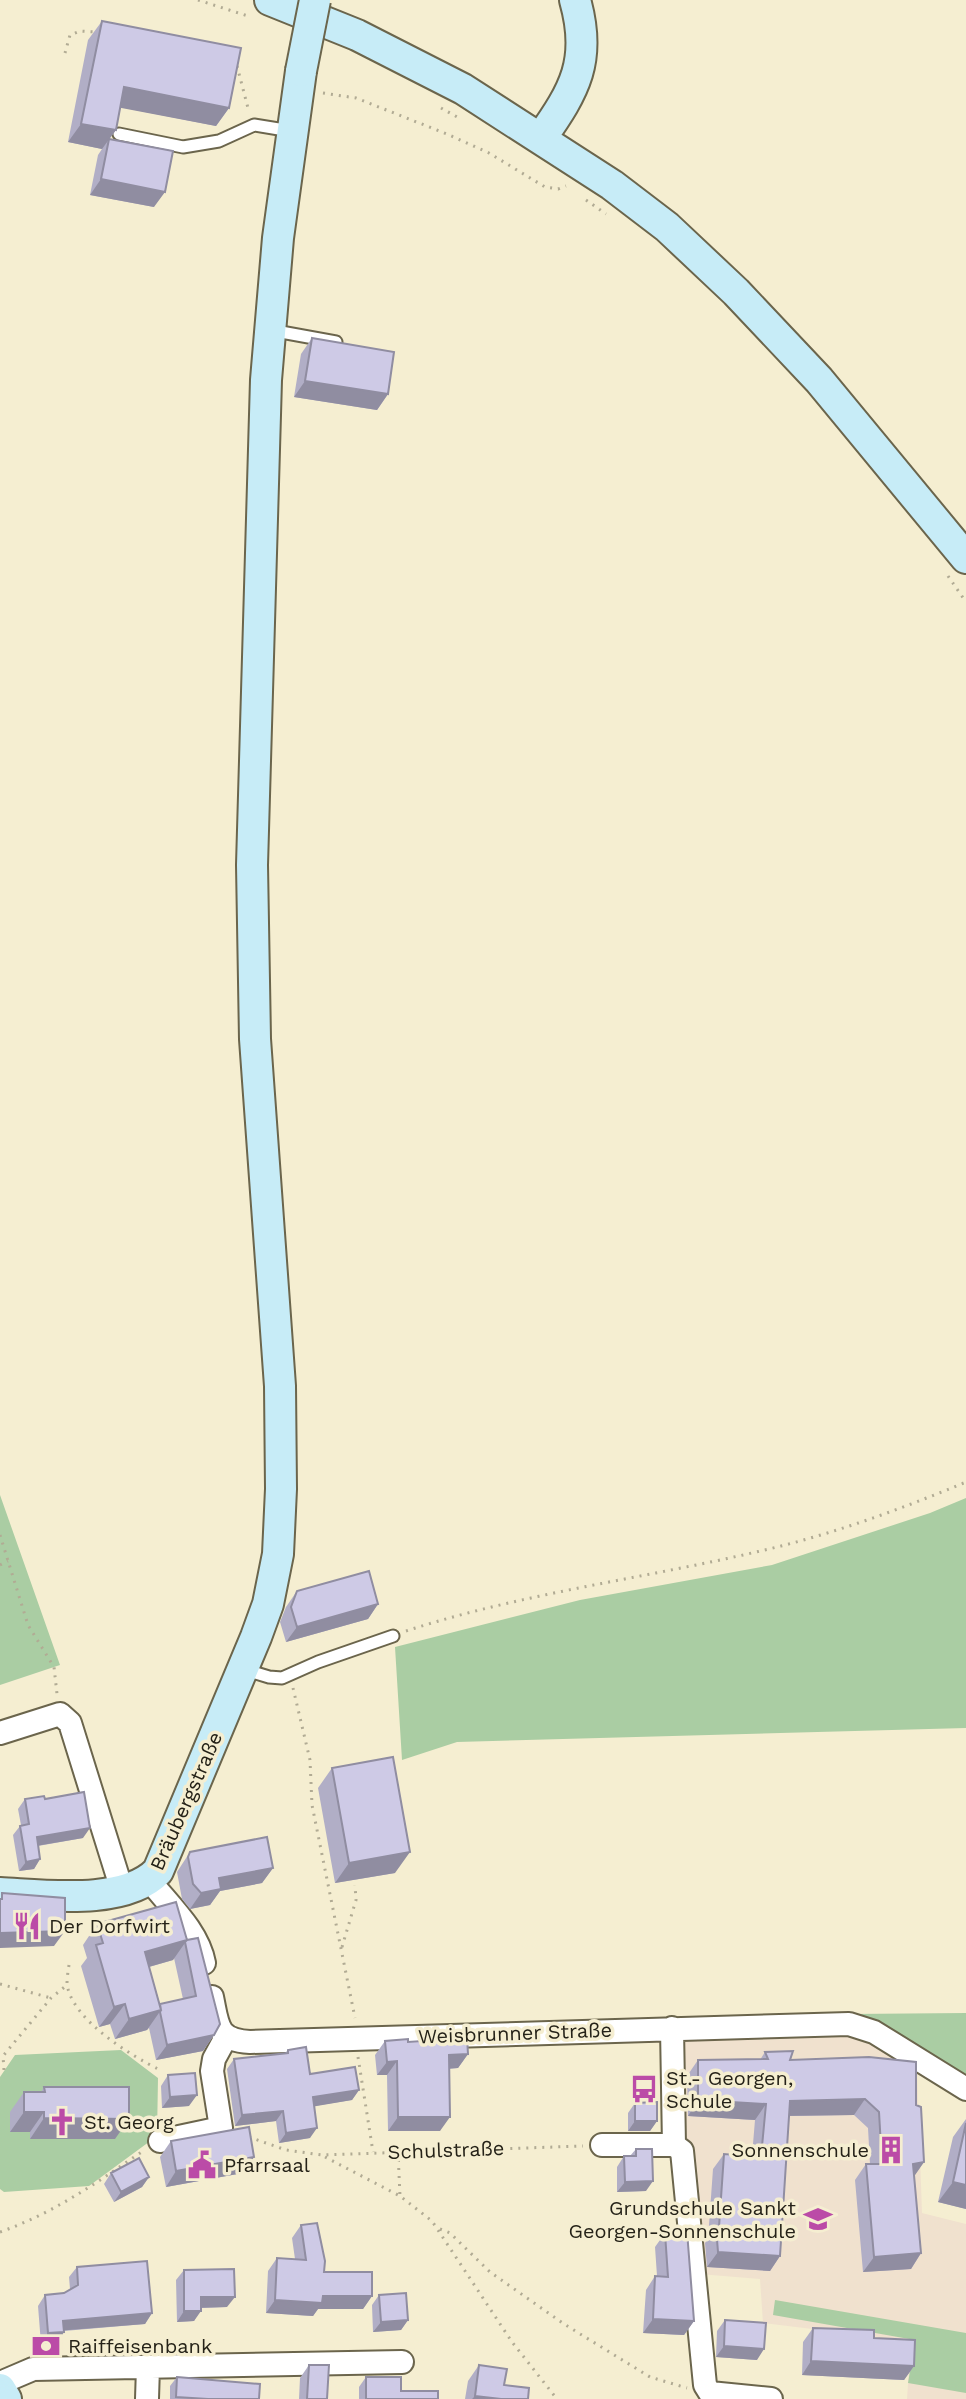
<svg xmlns="http://www.w3.org/2000/svg" width="966" height="2399" font-family="'Work Sans',sans-serif">
  <rect width="100%" height="100%" fill="#f5eed1"/>
  <path fill="#f0e1ce" d="M846 2029 917 2070 922 2213 966 2224V2399H907L911 2341 763 2323 760 2279 699 2274 667 2034Z"/>
  <path fill="#aacda3" d="M0 1495 60 1665 0 1685Z
    M966 1498V1728L457 1742 402 1760 395 1647 580 1600 772 1565 930 1513Z
    M966 2013V2082L850 2014Z
    M121 2050 158 2078 157 2136 89 2186 4 2192 0 2189V2077L15 2055Z
    M775 2300 966 2333V2393L908 2383 915 2340 773 2315Z"/>
  <g fill="none" stroke-linecap="round" stroke-linejoin="round">
    <defs>
      <path id="lane" d="M119 134 183 147 219 141 254 125 291 131
        M270 330 336 342
        M243 1669 269 1677 282 1678 318 1662 393 1636"/>
      <path id="street" d="M0 1733 60 1714 70 1723 122 1890
        M149 1880C169 1905 198 1931 204 1963
        M212 1997C218 2025 216 2040 250 2042L849 2024 874 2032 966 2089
        M672 2028 674 2145 682 2151 705 2385 710 2393 771 2399
        M160 2141 221 2128 212 2071 214 2059 226 2037
        M602 2145H674
        M0 2383 33 2369 402 2362
        M147 2399 148 2367"/>
      <path id="secondary" d="M270 0 357 35 463 89 612 185 667 227 736 292 819 380 966 558
        M541 138C575 90 592 60 575 0
        M0 1893C44 1895 125 1906 158 1871L256 1637 268 1604 278 1554 281 1489 280 1386 255 1039 252 865 266 380 278 238 301 71
        M0 2389 6 2399"/>
    </defs>
    <use href="#lane" stroke="#6b654c" stroke-width="15"/>
    <use href="#street" stroke="#6b654c" stroke-width="26"/>
    <use href="#secondary" stroke="#6b654c" stroke-width="34"/>
    <path stroke="#b1ab94" stroke-width="3" stroke-dasharray="2 6" stroke-linecap="butt" d="M198 0 251 17
      M65 53 70 35 80 31 95 32
      M237 66 249 112
      M323 93 356 98 447 134 489 153 545 187 558 189 566 186
      M441 108 459 118
      M586 200 606 214
      M948 576 966 602
      M0 1535 28 1625 54 1667 57 1694
      M0 1565 8 1561
      M406 1631C529 1591 657 1577 781 1546 844 1530 906 1507 966 1482
      M293 1688 310 1760 312 1805 355 2018
      M342 1947 356 1900 355 1885
      M69 1965C68 1971 67 1978 67 1984 72 2020 130 2055 160 2070
      M0 1984 51 1998
      M358 2057 373 2152
      M4 2070 3 2056 51 1998 67 1985
      M249 2137 286 2150 322 2155 583 2146
      M398 2152 400 2196
      M325 2157 400 2196 432 2221 512 2342 557 2399
      M440 2229 450 2233 490 2272 564 2324 650 2377 687 2388
      M0 2232C54 2213 96 2183 143 2151"/>
    <use href="#lane" stroke="#fff" stroke-width="11"/>
    <use href="#street" stroke="#fff" stroke-width="22"/>
    <use href="#secondary" stroke="#c7ecf7" stroke-width="30"/>
    <defs>
      <path id="secondary-bridge" d="M301 71 315 0"/>
    </defs>
    <use href="#secondary-bridge" stroke="#6b654c" stroke-width="34" stroke-linecap="butt"/>
    <use href="#secondary-bridge" stroke="#c7ecf7" stroke-width="30"/>
  </g>
  <path fill="#b1aec6" fill-rule="evenodd" d="M102 21 229 108 216 126 120 107 116 130 109 139 154 207 90 195 98 155 102 149 68 142 88 40Z
    M312 338 388 394 377 410 294 397 301 354Z
    M297 1591 378 1604 368 1619 286 1642 280 1622 286 1607Z
    M332 1768 395 1873 335 1883 318 1788Z
    M25 1799H45L83 1838 38 1846 40 1859 34 1869 19 1871 13 1835 20 1826 21 1825 18 1809Z
    M190 1852 273 1868 262 1883 220 1891 210 1905 190 1909 182 1899 177 1872Z
    M176 1902 214 2035 203 2051 156 2060 149 2028 147 2030 115 2039 110 2024 99 2027 81 1966 87 1958 83 1945 97 1924ZM174 1958 183 1999 160 2004 149 1967 173 1960Z
    M385 2041 408 2042 468 2054 458 2068 449 2069 440 2131H388L387 2075H377L375 2055Z
    M288 2050 310 2074 359 2090 352 2100 314 2106 310 2138 279 2143 276 2121 235 2126 227 2069 234 2059 285 2053Z
    M765 2052 790 2060 916 2105 924 2162 914 2176 921 2253 911 2269 863 2272 855 2180 866 2164H870L868 2128 854 2115 789 2116 780 2256 770 2271 707 2267 705 2243 708 2239 713 2169 724 2154 752 2156 755 2120 688 2116 687 2076 698 2060H760Z
    M168 2075 189 2106 162 2108 161 2086Z
    M44 2087 115 2139H30V2132H10V2112L24 2092H41Z
    M635 2103 657 2121 650 2131H628V2113Z
    M966 2119V2209L938 2202 953 2137Z
    M171 2141 254 2157 243 2173 166 2187 160 2157Z
    M636 2149 646 2191 617 2192V2167L624 2156H630Z
    M111 2173 149 2177 142 2187 114 2202 104 2184Z
    M301 2225 324 2272 372 2296 363 2309H318L313 2316 266 2313 268 2271 277 2258 295 2259 292 2238Z
    M665 2233 694 2321 684 2335 643 2333 646 2290 655 2276H657L655 2247Z
    M77 2267 152 2313 145 2324 64 2331 57 2342 41 2344 38 2306 45 2295 64 2293 70 2289 69 2277Z
    M184 2270 227 2307 201 2308 194 2321 177 2322 176 2280Z
    M379 2295 408 2320 401 2330 373 2332 372 2305Z
    M725 2320 757 2360 716 2357 717 2331Z
    M813 2328 874 2338 914 2366 904 2380 802 2375 803 2342Z
    M309 2365 327 2399H299L300 2378Z
    M479 2365 504 2385 528 2399H465L468 2381Z
    M177 2377 259 2399H170V2386Z
    M366 2377 401 2391 438 2399H359V2387Z"/>
  <path fill="#908da1" d="M124 87 229 108 216 126 111 106Z
    M81 124 116 130 102 149 68 142Z
    M101 179 165 192 154 207 90 195Z
    M305 381 388 394 377 410 294 397Z
    M378 1604 368 1619 286 1642 297 1627Z
    M90 1828 83 1838 30 1847 37 1837Z
    M410 1852 395 1873 335 1883 349 1863Z
    M40 1859 34 1869 19 1871 26 1862Z
    M273 1868 262 1883 220 1891 210 1905 190 1909 201 1893 219 1878Z
    M65 1931 54 1946 0 1948V1933Z
    M187 1940 173 1960 131 1972 145 1952Z
    M125 2004 110 2024 99 2027 114 2007Z
    M161 2010 147 2030 115 2039 129 2019Z
    M214 2035 203 2051 156 2060 167 2045Z
    M468 2054 458 2068 439 2069 449 2055Z
    M397 2061 387 2075H377L387 2062Z
    M359 2090 352 2100 305 2108 313 2097Z
    M197 2095 189 2106 162 2108 170 2097Z
    M865 2099 854 2115 779 2116 790 2101Z
    M698 2100 766 2104 755 2120 688 2116Z
    M283 2111 276 2121 235 2126 242 2115Z
    M24 2112H44L30 2132H10Z
    M398 2117H450L440 2131H388Z
    M44 2118 129 2119 115 2139H30Z
    M635 2121H657L650 2131H628Z
    M317 2128 310 2138 279 2143 286 2133Z
    M254 2157 243 2173 166 2187 176 2171Z
    M924 2162 913 2178V2164Z
    M149 2177 142 2187 114 2202 121 2192Z
    M653 2181 646 2191 617 2192 625 2182Z
    M953 2182 966 2185V2209L938 2202Z
    M718 2252 780 2256 770 2271 707 2267Z
    M921 2253 911 2269 863 2272 874 2257Z
    M323 2296H372L363 2309H318L313 2316 266 2313 275 2300Z
    M201 2297H235L227 2307 194 2308Z
    M184 2311H201L194 2321 177 2322Z
    M152 2313 145 2324 56 2331 63 2321Z
    M653 2319 694 2321 684 2335 643 2333Z
    M408 2320 401 2330 373 2332 381 2322Z
    M64 2332 57 2342 41 2344 48 2333Z
    M724 2346 764 2349 757 2360 716 2357Z
    M811 2361 914 2366 904 2380 802 2375Z
    M475 2396 501 2399H472Z"/>
  <path fill="#cecae6" stroke="#908da1" stroke-width="2" d="M102 21 241 48 229 108 124 87 116 130 81 124Z
    M109 139 173 151 165 192 101 179Z
    M312 338 394 352 388 394 305 381Z
    M369 1571 378 1604 297 1627 291 1607 297 1591Z
    M393 1757 410 1852 349 1863 332 1768Z
    M84 1792 90 1828 37 1837 40 1859 26 1862 20 1826 29 1824 25 1799 44 1796 45 1799Z
    M267 1837 273 1868 219 1878 221 1889 201 1893 193 1884 188 1857 190 1852Z
    M2 1893 65 1898V1931L0 1933V1899H2Z
    M176 1902 187 1940 145 1952 161 2010 129 2019 125 2004 114 2007 96 1945 103 1943 97 1924Z
    M198 1938 220 2024 214 2035 167 2045 160 2012 161 2010 160 2004 196 1996 185 1942 187 1940Z
    M467 2038 468 2054 449 2055 450 2117H398L397 2061 387 2062 385 2041 408 2039V2042Z
    M306 2047 310 2074 355 2067 359 2090 313 2097 317 2128 286 2133 283 2111 242 2115 234 2059 288 2053V2050Z
    M793 2051 790 2060 869 2057 916 2062V2105L921 2107 924 2162 913 2164 921 2253 874 2257 866 2164H882L879 2112 865 2099 790 2101 780 2256 718 2252 716 2227H719L724 2154 761 2157 766 2104 698 2100V2060L768 2059 765 2052Z
    M195 2073 197 2095 170 2097 168 2075Z
    M44 2087H129V2119L44 2118V2112H24V2092H45Z
    M657 2102V2121H635V2103Z
    M966 2123V2185L953 2182Z
    M249 2127 254 2157 176 2171 171 2141Z
    M636 2149H652L653 2181 625 2182 624 2156H636Z
    M139 2158 149 2177 121 2192 111 2173Z
    M317 2223 325 2261 324 2272H372V2296H323L322 2303 275 2300 277 2258 306 2260 301 2225Z
    M687 2231 694 2321 653 2319 655 2276 668 2277 665 2233Z
    M147 2261 152 2313 63 2321 64 2332 48 2333 45 2295 64 2293 78 2285 77 2267Z
    M234 2269 235 2297H201V2311H184V2270Z
    M406 2293 408 2320 381 2322 379 2295Z
    M725 2320 766 2323 764 2349 724 2346Z
    M813 2328 874 2330V2338L915 2340 914 2366 811 2361Z
    M309 2365H329L327 2399H307Z
    M479 2365 507 2369 504 2385 529 2388 528 2399H501L475 2396Z
    M177 2377 260 2384 259 2399H208L176 2397Z
    M366 2377H401V2391H438V2399H366Z"/>
  <defs>
    <symbol id="restaurant-bare" viewBox="-9 -9 18 18"><path d="M-5-6h1v4h1v-4h1v4h1v-4h1v5L-1.5 .5V6h-2V.5L-5-1ZM5-6V6H3V1.5H1.5Q1.5-4 5-6Z" fill="#bb4ba7" stroke="#f5eed1" stroke-width="2.5" paint-order="stroke"/></symbol>
    <symbol id="bus-bare" viewBox="-9 -9 18 18"><path d="M-5-6H5V4H4V6H2V4H-2V6H-4V4H-5ZM-3.5-4V0h7V-4ZM-3.5 1.2v1.5H-2V1.2ZM2 1.2v1.5H3.5V1.2Z" fill="#bb4ba7" stroke="#f5eed1" stroke-width="2.5" paint-order="stroke"/></symbol>
    <symbol id="church-bare" viewBox="-9 -9 18 18"><path d="M-1.2-6h2.4v3.5h3.3v2.4h-3.3V6h-2.4V-.1h-3.3v-2.4h3.3Z" fill="#bb4ba7" stroke="#f5eed1" stroke-width="2.5" paint-order="stroke"/></symbol>
    <symbol id="building-bare" viewBox="-9 -9 18 18"><path d="M-4-6H4V6H1V3H-1V6H-4ZM-2.5-4.3h1.7v1.8h-1.7ZM.8-4.3h1.7v1.8H.8ZM-2.5-1h1.7V.8h-1.7ZM.8-1h1.7V.8H.8Z" fill="#bb4ba7" stroke="#f5eed1" stroke-width="2.5" paint-order="stroke"/></symbol>
    <symbol id="civic-bare" viewBox="-9 -9 18 18"><path d="M-.6-6.5H3V-4.5H.6V-3L4-1V1h2V6H-6V1h2V-1L-.6-3ZM-1.2 2.5V6h2.4V2.5Z" fill="#bb4ba7" stroke="#f5eed1" stroke-width="2.5" paint-order="stroke"/></symbol>
    <symbol id="school-bare" viewBox="-9 -9 18 18"><path d="M0-5L7-2L0 1L-7-2ZM-4 1L0 2.5L4 1V4Q0 6-4 4Z" fill="#bb4ba7" stroke="#f5eed1" stroke-width="2.5" paint-order="stroke"/></symbol>
    <symbol id="bank-bare" viewBox="-9 -9 18 18"><path d="M-6-4H6V4H-6ZM0-2.3a2.3 2.3 0 1 0 0 4.6a2.3 2.3 0 1 0 0-4.6Z" fill="#bb4ba7" stroke="#f5eed1" stroke-width="2.5" paint-order="stroke"/></symbol>
  </defs>
  <g fill-rule="evenodd">
    <use href="#restaurant-bare" x="7" y="1906" width="40" height="40"/>
    <use href="#bus-bare" x="624" y="2069" width="40" height="40"/>
    <use href="#church-bare" x="42" y="2102" width="40" height="40"/>
    <use href="#building-bare" x="871" y="2130" width="40" height="40"/>
    <use href="#civic-bare" x="182" y="2145" width="40" height="40"/>
    <use href="#school-bare" x="798" y="2199" width="40" height="40"/>
    <use href="#bank-bare" x="26" y="2326" width="40" height="40"/>
  </g>
  <g text-anchor="middle" dominant-baseline="central" stroke-width="7" stroke-linejoin="round" paint-order="stroke">
    <g font-size="20" fill="#252218" stroke="#f5eed1">
      <text transform="translate(186 1801) rotate(-66)">Bräubergstraße</text>
      <text transform="translate(515 2033) rotate(-2)">Weisbrunner Straße</text>
      <text transform="translate(446 2150) rotate(-2)">Schulstraße</text>
    </g>
    <g font-size="20" fill="#252218" stroke="#f5eed1" text-anchor="start">
      <text x="49" y="1926">Der Dorfwirt</text>
      <text x="666" y="2078">St.- Georgen,<tspan x="666" dy="23">Schule</tspan></text>
      <text x="84" y="2122">St. Georg</text>
      <text x="869" y="2150" text-anchor="end">Sonnenschule</text>
      <text x="224" y="2165">Pfarrsaal</text>
      <text x="796" y="2208" text-anchor="end">Grundschule Sankt<tspan x="796" dy="23">Georgen-Sonnenschule</tspan></text>
      <text x="68" y="2346">Raiffeisenbank</text>
    </g>
  </g>
</svg>
